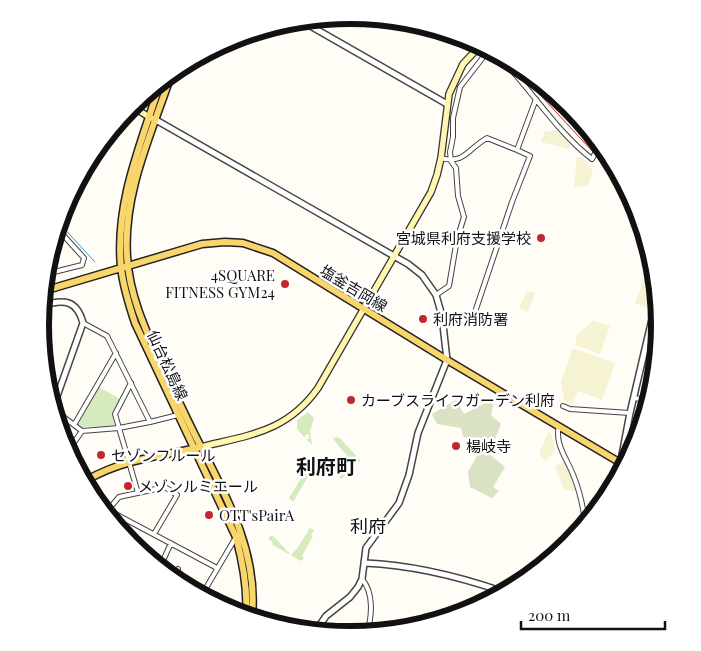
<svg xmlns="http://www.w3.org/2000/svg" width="701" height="651" font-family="'Playfair Display','Noto Sans JP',serif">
  <rect width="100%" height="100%" fill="#fffdf5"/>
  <path fill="#f6f3d4" d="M556 130 570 146 569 149 541 142 544 132Z
    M577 157H582L588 163 593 171 588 185 574 187Z
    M649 265 655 297 650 309 635 303Z
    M527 291 535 293 528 312 519 308Z
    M593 321 610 326 600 354 575 345 577 335Z
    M573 348 615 363 602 400 578 391 572 405 564 400 561 382Z
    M548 432 551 433 555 447 554 452 546 461 539 454Z
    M564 462 572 479 576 491 564 490 555 466Z"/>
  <path fill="#d5ebbd" d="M99 387 120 399 112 414 115 426 83 427 78 424Z
    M308 412 314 418 310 431 312 445 306 439H309V435L306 434 305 438 297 429V420Z
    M336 437 340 438 360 460 359 463 355 462 350 471 348 470 342 479 339 477 350 459 333 439Z
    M314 462 316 463 293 502 289 498 310 463Z
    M310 528 314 530 311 535 313 536 302 556 304 558 301 561 271 544 273 543 268 538 272 535 291 555 298 547Z"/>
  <path fill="#d9e3c4" d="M456 400 464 414 487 402 494 401 491 415 501 424 489 454 505 467 493 487 499 491 492 498 470 487 468 472 482 447 463 436 461 428 437 424 432 414Z"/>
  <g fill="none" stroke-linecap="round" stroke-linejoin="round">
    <path stroke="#3f96cf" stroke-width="1" d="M60 224 95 262"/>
    <defs>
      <path id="minor" d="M503 61C533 92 557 132 592 159L598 148
        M441 158C464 165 469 148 487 138L517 150
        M50 273 82 265 84 258 64 236 57 243
        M436 295 449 286 457 239 464 217 458 196 456 168 451 161 450 152 453 137V118L460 87 488 51
        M442 316 467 317 475 312 512 202 530 156 517 150 536 99
        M83 323 107 336 150 422 119 428 115 414 131 383
        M650 329 660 332
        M634 398 646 400
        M563 406 570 409 630 413
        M57 412 82 431 68 451
        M150 422 178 415
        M74 425 116 353
        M559 426C554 444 568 460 574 477 580 492 583 506 585 522
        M82 431 119 428 138 493
        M154 534 177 495 165 487 119 497 108 510 217 568
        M161 565 171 543
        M175 574 178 569
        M362 579C374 593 372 616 367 633
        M203 593 236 537"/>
      <path id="tertiary" d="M307 24 447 104
        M156 120 408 264 422 275 436 295 442 316 447 360 418 433 409 475 399 503 366 548 362 579 358 587 350 597 326 616 317 629
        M44 305C64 299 77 300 83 323L55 402
        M619 471 630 413 653 315 657 305
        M365 563C412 565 457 576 501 591"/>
      <path id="secondary" d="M131 106 151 118
        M201 447C249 435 287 432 318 388L431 192 437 175 441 158 449 94 463 64 480 46"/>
      <path id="primary" d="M169 81C150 137 123 195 127 256 129 294 145 329 161 364 174 391 186 418 200 445 228 499 258 554 252 616
        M159 87C140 146 115 204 121 267 123 286 129 305 135 323L236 537C243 563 248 588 246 615
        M47 290 202 244 225 242 243 243 273 253 447 360 624 465
        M87 480C121 460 160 456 197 448"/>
    </defs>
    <use href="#minor" stroke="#444" stroke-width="6"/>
    <use href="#tertiary" stroke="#444" stroke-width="8"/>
    <use href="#secondary" stroke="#333" stroke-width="8"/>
    <use href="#primary" stroke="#222" stroke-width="9"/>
    <use href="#minor" stroke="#fff" stroke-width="4"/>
    <use href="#tertiary" stroke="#fff" stroke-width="5"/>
    <use href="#secondary" stroke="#fff6b0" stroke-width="5.5"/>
    <use href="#primary" stroke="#f9d66b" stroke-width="6"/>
    <path stroke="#c4262e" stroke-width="1" d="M517 70 620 181"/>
  </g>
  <g fill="#c4262e" stroke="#fff" stroke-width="2">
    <circle cx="541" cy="238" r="5"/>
    <circle cx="285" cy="284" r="5"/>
    <circle cx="423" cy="319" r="5"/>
    <circle cx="351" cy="400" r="5"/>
    <circle cx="456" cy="446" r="5"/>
    <circle cx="101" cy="455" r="5"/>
    <circle cx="128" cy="486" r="5"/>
    <circle cx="209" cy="515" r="5"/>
  </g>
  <g text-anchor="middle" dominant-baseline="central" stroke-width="5" stroke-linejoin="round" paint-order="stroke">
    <g font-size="15" fill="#111" stroke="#fff" text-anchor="start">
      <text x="531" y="238" text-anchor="end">宮城県利府支援学校</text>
      <text x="275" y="275" text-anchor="end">4SQUARE<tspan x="275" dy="17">FITNESS GYM24</tspan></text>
      <text x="433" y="319">利府消防署</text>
      <text x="361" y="400">カーブスライフガーデン利府</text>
      <text x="466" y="446">楊岐寺</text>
      <text x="111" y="455">セゾンフルール</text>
      <text x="138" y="486">メゾンルミエール</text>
      <text x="219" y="515">OTT'sPairA</text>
    </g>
    <g font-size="15" fill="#111" stroke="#fff">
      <text transform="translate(354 288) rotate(31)">塩釜吉岡線</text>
      <text transform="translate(168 365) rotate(65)">仙台松島線</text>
    </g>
    <g font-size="18" fill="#111" stroke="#fff">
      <text x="368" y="526">利府</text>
    </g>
    <g font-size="20" font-weight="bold" fill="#111" stroke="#fff">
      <text x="326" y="465">利府町</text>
    </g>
  </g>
  <path d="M0 0H701V651H0ZM49 325a301 301 0 1 1 602 0a301 301 0 1 1-602 0Z" fill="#fff" fill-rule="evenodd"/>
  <path fill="none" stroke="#111" stroke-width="6" d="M49 325a301 301 0 1 1 602 0a301 301 0 1 1-602 0Z"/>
  <path d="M521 621v8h144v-8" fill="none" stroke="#111111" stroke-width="2.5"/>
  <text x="528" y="621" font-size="15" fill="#111111" stroke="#ffffff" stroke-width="4" paint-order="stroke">200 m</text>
</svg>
